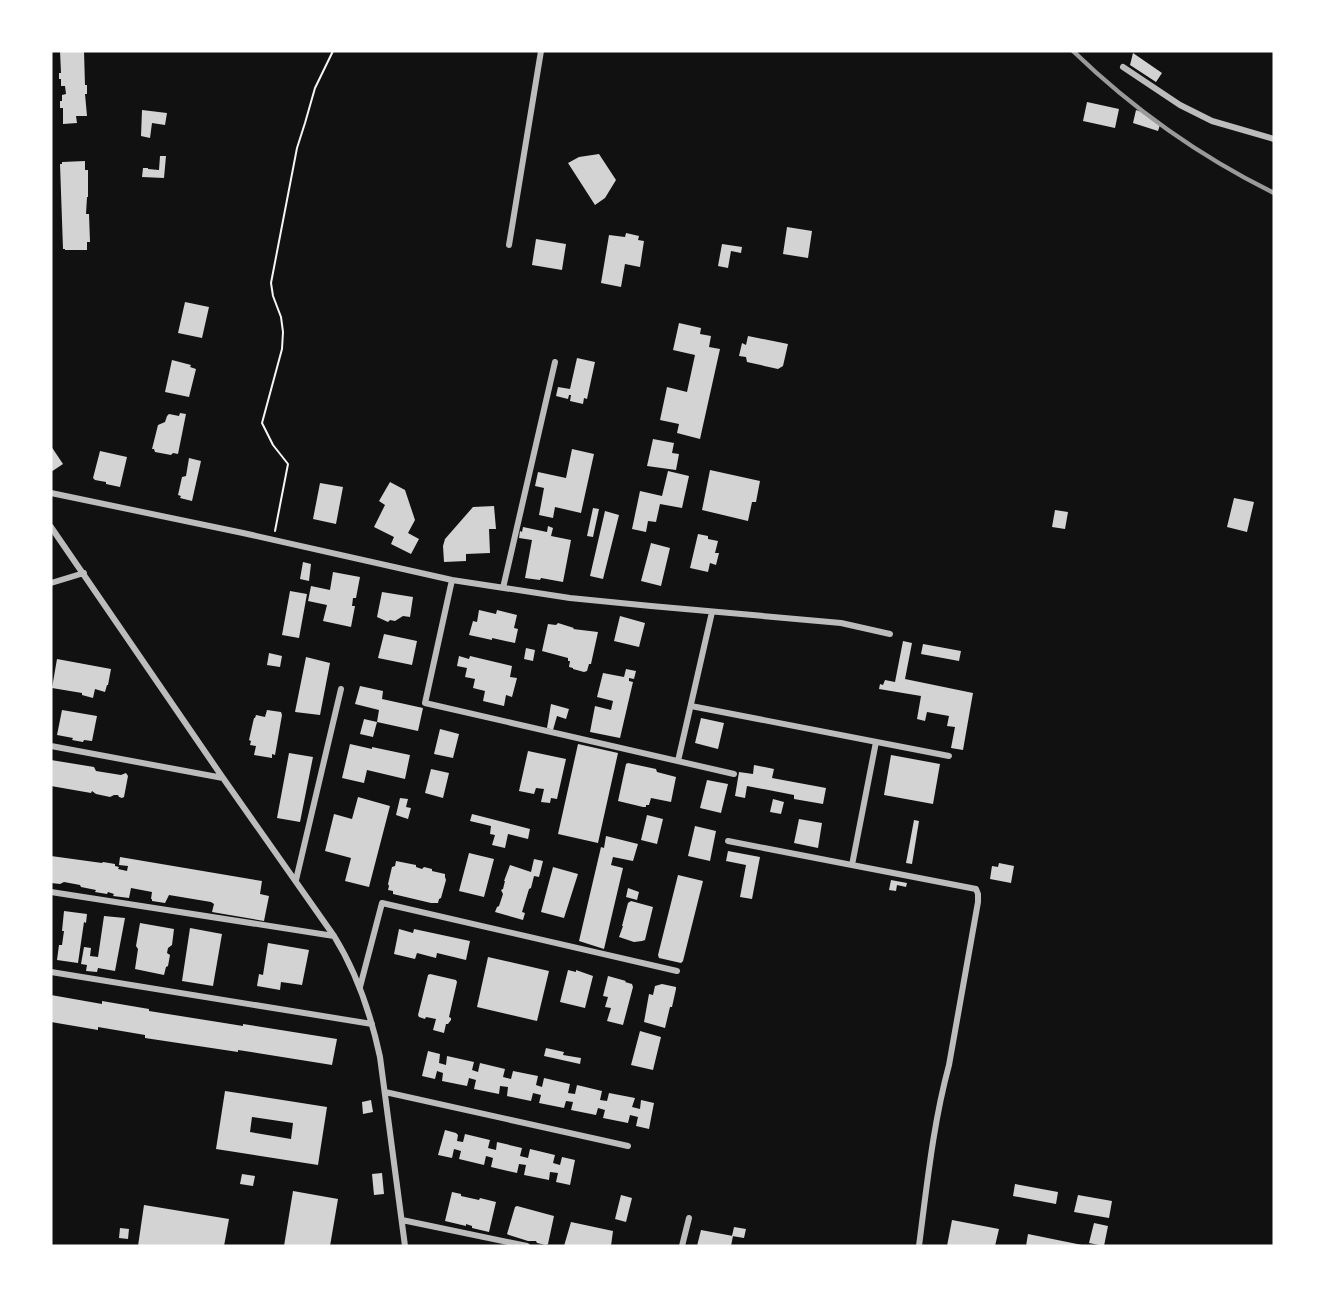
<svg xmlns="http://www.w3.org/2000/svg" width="1325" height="1297" font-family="'IBM Plex Sans',sans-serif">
  <rect width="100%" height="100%" fill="#111"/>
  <path fill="#d3d3d3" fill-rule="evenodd" d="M60 51H84L85 85H87V94H85L87 116H76L77 123 63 124V108H60V101H62V95L66 94 65 86H61V79H59V73H61Z
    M1133 53 1162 73 1156 82 1130 65Z
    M1087 102 1119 109 1115 128 1083 121Z
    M142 110 167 113 165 125 152 123 150 138 141 136Z
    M1136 110 1142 112 1160 125 1158 131 1133 123Z
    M599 154 616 180 605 198 595 205 568 163 579 157Z
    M160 156H166L164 178 142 177 143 168H148V169L159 170Z
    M85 161V170H88V197H87L86 214H89L90 242H87V250H65V249H63L60 164H62V162Z
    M787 227 812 231 808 258 783 254Z
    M626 233 639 236 638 240 644 241 640 267 625 264 621 287 601 283 609 235 625 237Z
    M536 239 566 244 562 270 532 265Z
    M722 244 742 247 741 253 731 251 728 268 718 266Z
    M185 302 209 307 202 338 178 333Z
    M679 323 701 328 700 334 711 336 709 347 720 349 700 439 677 433 679 424 660 420 667 387 687 392 695 355 673 350Z
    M748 336 788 344 783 366 778 369 747 362 746 357 739 356 742 343 746 345Z
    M577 358 595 362 587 399 584 398 583 404 570 401 571 395H569L568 399 556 396 558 387 570 389Z
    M172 360 191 365 190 367 196 369 189 397 165 392Z
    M180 413 186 414 178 454 173 453 171 455 155 452 154 449H152L158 425 165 422 167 416 169 414 179 416Z
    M653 439 674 443 672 453 679 454 676 470 647 466Z
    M51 446 63 464 51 472Z
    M572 449 594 454 581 513 555 507 553 518 539 515 544 488 535 486 538 472 566 478Z
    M100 451 127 457 120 487 106 484V482L95 480 93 478Z
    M189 458 201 461 192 501 180 498 181 496 178 495 182 477 186 476Z
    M710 470 760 481 756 502H752L748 521 702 510Z
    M668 471 689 476 682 508 660 504 656 522 648 521 646 532 632 529 640 491 662 496Z
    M390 482 405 490 415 520 408 533 419 539 411 554 391 544 394 537 374 527 385 505 379 501Z
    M320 483 343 487 336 524 313 519Z
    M1234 498 1254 502 1247 532 1227 527Z
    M494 506 496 529H489L490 553 466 554V561L444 562 443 546 445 539 473 507Z
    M593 508 599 509 593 537 587 536Z
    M1055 510 1068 512 1065 529 1052 527Z
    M605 511 619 515 603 579 590 576Z
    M548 526 553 528 551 536 571 540 563 582 541 578 540 580 525 578 532 540 519 538 520 531 522 532 523 527 547 532Z
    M698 534 708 536V539L718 541 715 553H719L716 565 710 563 708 572 690 568Z
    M651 543 670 548 661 586 641 581Z
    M303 562 311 564 309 581 300 579Z
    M333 572 360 577 356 598H353L352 606H355L351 627 323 621 327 605 308 601 311 586 330 590Z
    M290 591 307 594 299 638 282 635Z
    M382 592 413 597 410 617 403 616 395 621 390 620 388 622 377 617Z
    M479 610 496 614 497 610 517 615 514 628 518 629 515 643 492 638V640L469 635 473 621 477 622Z
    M620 616 645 623 639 647 614 641Z
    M558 623 574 628 573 629 598 632 591 664H589L587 671 584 672 573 669V668L569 667 570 661H568V658L542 651 548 624 556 625Z
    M384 634 417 641 412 665 378 658Z
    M903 641 912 643 905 679 973 693 963 750 951 748 955 727 947 726 949 716 927 712 925 721 917 719 921 696 879 689 880 684 883 685 885 680 895 682Z
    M923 644 961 651 959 661 921 654Z
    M526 648 535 650 533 661 524 659Z
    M269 653 282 656 280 667 267 665Z
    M459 656 469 659 470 656 512 666 510 677 517 678 512 697 506 695 504 706 483 701 485 691 473 688 475 679 465 677 467 668 457 666Z
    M306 657 330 663 320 715 295 712Z
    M57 659 111 669 108 685H107L105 692 95 689 93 698 82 695V693L52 688Z
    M626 669 636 671 634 679 629 678V681L633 682 620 738 590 732 595 706 611 710 613 701 597 697 603 673 624 677Z
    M360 686 383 691 382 699 423 708 418 731 377 722 379 710 355 704Z
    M551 704 569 709 566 719 557 716 553 730 547 728Z
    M62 710 97 716 92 741 84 740 83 742 72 740 73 738 57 735Z
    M267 710 281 712 282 715 275 755 272 754V758L254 755 256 746 250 745 251 741 249 740 254 718H255L256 715 265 717Z
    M701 718 724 723 718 749 695 743Z
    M364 719 377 722 373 737 360 734Z
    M440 729 459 734 453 758 434 754Z
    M350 744 372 749V747L410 755 405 779 367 770 364 783 342 778Z
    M578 744 618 753 598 843 558 834Z
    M528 751 566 759 557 799 551 798 550 803 541 802 544 789 536 788 534 794 519 791Z
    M289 753 313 757 300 822 277 818Z
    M891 755 940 764 933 804 884 795Z
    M51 760 94 767 96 771 121 775 126 773 128 776 124 797 122 798 119 797 118 795H114L110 797 96 794 92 791 91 793 51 786Z
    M628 763 656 769 657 772 676 777 671 802 651 798 649 805H646V807H643L618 801 626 764Z
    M754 765 774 769 772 778 826 788 823 804 794 799V795L747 786 745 798 735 796 739 772 753 774Z
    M431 769 449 773 443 798 425 793Z
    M707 780 728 784 721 813 700 808Z
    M358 797 390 806 369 887 345 881 351 858 325 851 334 814 352 819Z
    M400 798 408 799 406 807 411 808 408 819 396 815Z
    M773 799 784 802 781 814 770 812Z
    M472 814 530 829 528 839 508 834 505 848 492 845 495 835 490 834 491 826 470 821Z
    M647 815 663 819 657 844 641 840Z
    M799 819 822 823 818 848 794 843Z
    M914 820 919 821 912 864 906 863Z
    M695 826 716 831 710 861 688 856Z
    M606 836 638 844 633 861 613 857 611 865 623 868 604 949 579 941 601 847 604 848Z
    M728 851 760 857 752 899 740 897 746 865 726 861Z
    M469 853 494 859 484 897 459 891Z
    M51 856 102 863 103 862 115 864V866L119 867 118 869 127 871 128 866 119 865 120 857 262 881 260 894 269 896 264 921 212 912 214 904 211 902 169 895 165 903 152 901V899H151L152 892 131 888 129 898 113 896 114 894 108 892 107 894 95 892 96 890 81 887 80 885 64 882 60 884 51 883Z
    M534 859 543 861 539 877 534 876 531 888 529 889 522 912 525 913 523 920 495 912 497 907 499 906 503 894 501 890 503 889 505 881H504L510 865 531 872Z
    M396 861 416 865V867L422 869 424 867 432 869V871L445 874V877L446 880 441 898 439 899 438 903H431L393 894V891L388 890 389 886 388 884 392 867 395 866Z
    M999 863 1014 866 1011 883 990 879 992 866 998 867Z
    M553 867 578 874 564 918 541 912Z
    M678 875 703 881 683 961 681 963 659 958 658 955Z
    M891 880 907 883 906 887 897 885 896 891 889 890Z
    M628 888 639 892 637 900 626 897Z
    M631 901 653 907 645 940 642 941 634 942 619 937 623 926H622L628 903Z
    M64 911 87 914 86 923 84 922 78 963 57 960 59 945H62L64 931H62Z
    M104 916 125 918 115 971 98 968 97 972 86 971 87 965 81 964 84 947 91 948 90 956 98 957Z
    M140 923 174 929 172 945 168 948 167 953 170 955 168 966 166 967 164 975 135 969 138 949 136 946Z
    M190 928 222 934 213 986 182 981Z
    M399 929 413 933 414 929 470 941 466 960 437 953 436 958 417 953 415 959 394 954Z
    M268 943 309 950 302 985 281 982 280 990 257 986 259 974 263 975Z
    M488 957 549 971 537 1021 477 1007Z
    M568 970 576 972V970L593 976 585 1008 560 1002Z
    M430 974 456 980 457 982 449 1017 451 1018V1020L448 1024H446L444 1033 433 1030 436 1019 426 1017 425 1019 419 1017 418 1015 428 975Z
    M608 976 626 981 625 982 632 984 633 987 623 1025 607 1021 611 1008 605 1007 608 997 603 996Z
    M662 984 676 987V989L672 1007H670L665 1028 644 1022 649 994 653 995 655 986Z
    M51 995 102 1004V1001L149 1009V1011L243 1026V1024L337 1039 332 1065 238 1050V1052L145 1038V1035L98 1027V1030L51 1022Z
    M640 1031 661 1037 653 1070 631 1065Z
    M546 1048 564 1052 563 1055 581 1058 580 1064 544 1056Z
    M428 1051 440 1054 439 1063 446 1065 447 1056 474 1062 472 1070 478 1072 480 1063 505 1069 503 1077 511 1079 513 1071 538 1076 536 1085 542 1087 544 1078 570 1084 568 1093 575 1094 577 1085 602 1091 600 1100 607 1101 609 1093 635 1098 632 1107 640 1109 641 1100 654 1103 649 1129 636 1126 638 1117 630 1115 628 1123 603 1118 605 1110 598 1108 596 1115 571 1110 573 1102 566 1101 564 1108 539 1103 541 1095 533 1093 531 1101 507 1096 508 1087 500 1086 499 1094 474 1089 476 1080 469 1078 467 1086 442 1081 443 1073 437 1071 435 1079 422 1076Z
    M225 1091 327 1107 318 1165 216 1149ZM252 1117 293 1123 291 1139 250 1132Z
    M371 1100 373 1112 363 1114 362 1102Z
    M445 1130 456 1133 458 1135 457 1141 463 1142 465 1134 490 1140 488 1148 496 1150 497 1142 522 1148 520 1156 528 1158 530 1149 555 1155 553 1163 560 1165 562 1157 575 1160 570 1185 556 1182 558 1173 550 1172 549 1180 524 1175 526 1165 519 1164 517 1173 491 1167 493 1158 486 1156 484 1165 459 1159 461 1151 454 1149 452 1158 438 1155Z
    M382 1173 384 1194 374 1195 372 1174Z
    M242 1174 255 1176 253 1186 240 1184Z
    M1015 1184 1058 1192 1056 1204 1013 1196Z
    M293 1191 338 1199 330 1246H284Z
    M452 1192 461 1194V1196L479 1200 480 1198 496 1202 489 1232 472 1228V1226L466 1224V1226L445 1221Z
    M621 1195 632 1198 626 1222 615 1219Z
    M1078 1195 1112 1201 1109 1218 1074 1212Z
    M144 1205 229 1219 224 1246H138Z
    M517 1206 554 1216 548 1244 546 1245 537 1243 536 1241H528L509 1235 507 1234 515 1207Z
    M952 1220 999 1229 995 1246H947Z
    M571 1222 613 1231 611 1246H564Z
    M1094 1223 1108 1226 1104 1246 1089 1243Z
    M734 1227 746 1229 744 1238 732 1236Z
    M120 1228 129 1229 128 1239 119 1238Z
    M701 1230 733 1236 731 1246H697Z
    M1028 1234 1082 1245V1246H1026Z"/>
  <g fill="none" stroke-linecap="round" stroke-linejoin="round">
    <path stroke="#f5f5f5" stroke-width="2" d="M275 531 288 464 273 445 262 423 282 349 283 332 281 317 273 296 271 283 297 148 305 123 315 88 333 51"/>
    <path stroke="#bcbcbc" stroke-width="6" d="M1123 67 1180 105 1212 121 1274 139
      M509 245 541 51
      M51 493 243 533 452 580 570 598 651 606 841 623 890 634
      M51 527 223 778 334 936C357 973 371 1015 380 1057L405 1246
      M452 580 425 703 734 774
      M51 583 84 573
      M503 588 555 362
      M691 706 949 756
      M51 746 223 778
      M678 761 712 612
      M728 841 976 889 978 894V902L949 1065C933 1124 927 1185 919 1246
      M852 865 876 742
      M296 880 341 689
      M51 892 334 936
      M51 972 372 1024
      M360 987 382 903 677 971
      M385 1092 628 1146
      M402 1220 527 1246
      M682 1246 689 1218"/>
    <path stroke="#9a9a9a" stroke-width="4.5" d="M1073 51C1132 108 1201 157 1274 193"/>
  </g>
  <rect width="1325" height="1297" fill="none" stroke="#ffffff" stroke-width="105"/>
</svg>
